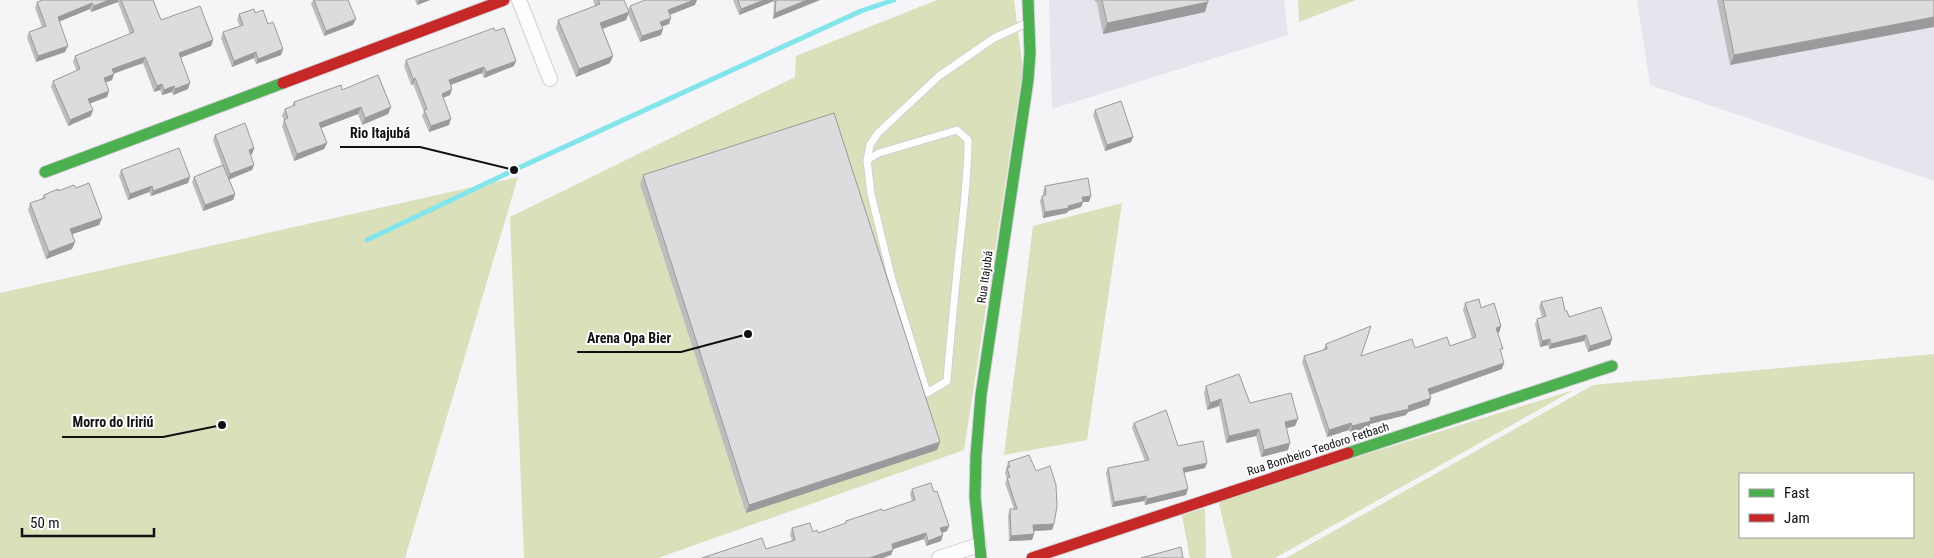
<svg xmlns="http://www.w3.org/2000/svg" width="1934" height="558" font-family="'Roboto Condensed',sans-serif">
  <rect width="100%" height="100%" fill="#f5f4f7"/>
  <path fill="#e8e4ed" d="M1049 0H1284L1288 35 1052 109Z
    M1637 0H1934V181L1650 85Z"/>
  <path fill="#dae1ba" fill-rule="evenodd" d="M937 0H1014L1023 69 964 450 658 558H524L510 217 795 77 796 56Z
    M1298 0H1356L1299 22Z
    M518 177 405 558H0V293Z
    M1122 203 1087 440 1004 455 1033 226Z
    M1934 354V558H1286L1593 385ZM1740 474H1913V537H1740Z
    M1574 390 1275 558H1232L1218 500Z
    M1205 508 1206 558H1190L1182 515Z"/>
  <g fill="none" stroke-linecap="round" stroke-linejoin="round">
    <path stroke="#83e5eb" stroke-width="5" d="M367 240 514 170 861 11 894 0"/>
    <defs>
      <path id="lane" d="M867 160 879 153 957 130 968 140C968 181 962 221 958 262 954 302 950 342 947 381L927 393 891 276 871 194 867 160 870 145 878 133 939 76 994 38 1027 23"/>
      <path id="street" d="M519 0 550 79
        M939 558 979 545"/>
      <path id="fast" d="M45 172 283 83
        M1348 453 1612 366
        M981 558 975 497 976 456 981 395 1028 80 1030 53 1028 0"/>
      <path id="jam" d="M283 83 504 0
        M1032 558 1348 453"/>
    </defs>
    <use href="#lane" stroke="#d0cfd2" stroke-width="9"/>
    <use href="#street" stroke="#d0cfd2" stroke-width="16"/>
    <use href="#fast" stroke="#d0cfd2" stroke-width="13"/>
    <use href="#jam" stroke="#d0cfd2" stroke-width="13"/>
    <use href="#lane" stroke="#fefdfe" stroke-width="7"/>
    <use href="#street" stroke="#fefdfe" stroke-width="14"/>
    <use href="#fast" stroke="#4caf50" stroke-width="11"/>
    <use href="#jam" stroke="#c62828" stroke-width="11"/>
  </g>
  <path fill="#bdbcbe" d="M43 0H153L161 20 213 40 211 46 181 57 188 89 173 95 172 92 162 95 160 90 154 92 143 63 114 73 112 80 106 82 107 97 90 103 91 116 68 126 51 87 53 81 77 71 73 62 75 56 130 34 118 2 91 12 90 9 59 21 65 52 36 62 27 38 29 32 42 27 35 8 37 2Z
    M313 0H348L353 25 324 36 311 4Z
    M415 0H430L417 5Z
    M593 0H624L628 10 630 6 695 5 670 15 669 24 662 26 661 35 640 42 628 14 626 20 603 29 613 56 610 63 576 77 556 28 558 20 595 6Z
    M733 0H820L773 19 774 1 739 15Z
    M1094 0H1208L1205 12 1103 34 1097 3Z
    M1717 0H1934L1730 65Z
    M255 13 268 24 283 49 281 55 256 64 254 58 232 67 221 38 223 32 240 26 237 20 239 14Z
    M406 60 514 66 484 78 482 73 451 85 452 89 450 95 443 98 449 125 429 132 422 116 424 112 413 84 411 85 404 66Z
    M342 90 391 107 388 114 362 125 358 114 321 128 327 143 324 149 294 161 282 126 284 120 282 116 285 109 292 106 294 102Z
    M1095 110 1133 137 1131 142 1105 151 1093 115Z
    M215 135 254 148 252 154 250 155 254 165 252 170 229 179 235 194 233 200 203 211 192 182 194 177 222 165 213 140Z
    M121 170 190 177 188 183 151 196 149 192 128 200 119 176Z
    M643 175 940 442 937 450 746 513 640 184Z
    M1045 186 1089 202H1083L1081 207 1068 211 1067 213 1043 218 1040 201 1042 196H1043V192Z
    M76 188 102 218 99 225 72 234 75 242 72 249 46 259 28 210 30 203 42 199 44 195 58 191Z
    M1541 302 1612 339 1610 345 1588 352 1584 341 1549 349 1548 345 1540 347 1535 324 1537 319 1542 317 1539 307Z
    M1465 303 1481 308 1501 326 1499 333H1497L1501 352 1502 369 1430 395 1431 398 1429 405 1408 412 1406 415 1370 424 1369 427 1350 433 1349 430 1327 437 1302 362 1304 356 1323 350 1326 344 1361 356 1415 348 1450 346 1472 338 1463 310Z
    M1206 386 1250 403 1295 426 1287 428 1288 450 1261 457 1256 436 1226 443 1219 406 1207 410 1204 393Z
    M1134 423 1178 446 1205 468 1184 473 1186 495 1145 505 1144 501 1112 507 1106 473 1108 468 1145 461 1132 428Z
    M1008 462 1054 524 1052 530 1034 531 1032 540 1009 541 1008 515 1010 509H1014L1005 483 1007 479 1005 473Z
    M912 489 947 531 942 533 941 541 926 546 924 539 893 549 891 555 766 549 792 541 790 534 792 528 818 533 844 524 846 521 883 511 912 501 910 494Z"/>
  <path fill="#9a999b" d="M109 0H118V2L91 12 94 6Z
    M419 0H430L417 5Z
    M694 0H697L695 5 666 16 668 10Z
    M764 0H774V1L739 15 741 9Z
    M807 0H820L773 19 775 13Z
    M1208 2 1205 12 1103 34 1107 23Z
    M92 3 90 9 56 23 58 17Z
    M629 12 626 20 598 30 600 23Z
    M1934 17V27L1730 65 1734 55Z
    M671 18 669 24 658 28 660 22Z
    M356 19 353 25 324 36 326 31Z
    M663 29 661 35 640 42 642 36Z
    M213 40 211 46 177 59 179 53Z
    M68 46 65 52 36 62 38 56Z
    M283 49 281 55 256 64 258 59Z
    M256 52 254 58 232 67 234 61Z
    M613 56 610 63 576 77 579 69Z
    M145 57 143 63 110 75 112 69Z
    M516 61 514 66 484 78 486 72Z
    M484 67 482 73 447 86 449 80Z
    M114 74 112 80 102 84 104 78Z
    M415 78 413 84 411 85 413 79Z
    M190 83 188 89 173 95 175 89Z
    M162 84 160 90 154 92 157 86Z
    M174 86 172 92 162 95 164 90Z
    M452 89 450 95 440 99 442 94Z
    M109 91 107 97 86 105 88 99Z
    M361 107 358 114 316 130 319 123Z
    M391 107 388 114 362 125 365 118Z
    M93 110 91 116 68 126 70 120Z
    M451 119 449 125 429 132 431 126Z
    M1133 137 1131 142 1105 151 1107 145Z
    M327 143 324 149 294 161 297 154Z
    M254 148 252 154 247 156 249 150Z
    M254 165 252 170 228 180 230 174Z
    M190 177 188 183 151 196 153 191Z
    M152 186 149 192 128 200 130 194Z
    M235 194 233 200 203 211 205 205Z
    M1091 196 1089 202H1083L1081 207 1068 211 1067 213 1043 218 1045 212 1068 206 1082 197Z
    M102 218 99 225 67 236 70 229Z
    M75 242 72 249 46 259 49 252Z
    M1501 326 1499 333 1493 335 1496 328Z
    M1586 335 1584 341 1549 349 1551 344Z
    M1550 339 1548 345 1540 347 1542 341Z
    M1612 339 1610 345 1588 352 1590 346Z
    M1504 363 1502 369 1426 396 1428 389Z
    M1431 398 1429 405 1408 412 1406 415 1370 424 1369 427 1350 433 1352 426 1370 418Z
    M1221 399 1219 406 1207 410 1210 403Z
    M1298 419 1295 426 1283 429 1285 422Z
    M1351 423 1349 430 1327 437 1329 430Z
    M1259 429 1256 436 1226 443 1229 436Z
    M940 442 937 450 746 513 749 505Z
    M1290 443 1288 450 1261 457 1264 450Z
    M1207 463 1205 468 1181 473 1183 468Z
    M1188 489 1186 495 1145 505 1147 499Z
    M1146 496 1144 501 1112 507 1114 502Z
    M1054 524 1052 530 1031 531 1033 525Z
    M949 526 947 531 938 534 940 528Z
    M926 533 924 539 890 550 892 544Z
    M1034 534 1032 540 1009 541 1011 536Z
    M943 535 941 541 926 546 928 541Z
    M893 550 891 555 883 558H869Z"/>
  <path fill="#dcdbdd" stroke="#9a999b" d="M43 0H109L94 6 92 3 58 17 68 46 38 56 29 32 46 26 37 2Z
    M121 0H153L161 20 200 6 213 40 179 53 190 83 175 89 174 86 164 90 162 84 157 86 145 57 112 69 114 74 104 78 109 91 88 99 93 110 70 120 53 81 80 69 75 56 134 32Z
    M314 0H348L356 19 326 31Z
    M598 0H624L629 12 600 23 613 56 579 69 558 20 600 4Z
    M645 0H694L668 10 671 18 660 22 663 29 642 36 630 6Z
    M738 0H764L741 9Z
    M776 0H807L775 13Z
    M1102 0H1208V2L1107 23Z
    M1723 0H1934V17L1734 55Z
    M254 9 255 13 263 10 268 24 273 22 283 49 258 59 256 52 234 61 223 32 243 25 239 14Z
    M494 28 495 31 504 28 516 61 486 72 484 67 449 80 452 89 442 94 451 119 431 126 424 110 427 109 415 78 413 79 406 60Z
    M378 75 391 107 365 118 361 107 319 123 327 143 297 154 284 120 288 118 285 109 295 105 294 102 341 85 342 90Z
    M1121 101 1133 137 1107 145 1095 110Z
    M834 113 940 442 749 505 643 175Z
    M245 123 254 148 249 150 254 165 230 174 215 135Z
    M179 148 190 177 153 191 152 186 130 194 121 170Z
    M223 165 235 194 205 205 194 177Z
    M1088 178 1091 196 1082 197 1083 202 1068 206 1069 208 1045 212 1042 196 1046 195 1045 186Z
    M89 183 102 218 70 229 75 242 49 252 30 203 45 198 44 195 58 189V191L74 185 76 188Z
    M1562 297 1565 311H1567L1569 317 1601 307 1612 339 1590 346 1586 335 1551 344 1550 339 1542 341 1537 319 1546 316 1541 302Z
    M1479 299 1481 308 1494 303 1501 326 1496 328 1503 349H1500L1504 363 1428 389 1431 398 1408 406 1409 409 1370 418 1371 421 1352 426 1351 423 1329 430 1304 356 1327 349 1326 344 1371 326 1361 356 1412 339 1415 348 1447 337 1450 346 1476 337 1465 303Z
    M1239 374 1250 403 1291 393 1298 419 1285 422 1290 443 1264 450 1259 429 1229 436 1221 399 1210 403 1206 386Z
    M1166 410 1178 446 1203 441 1207 463 1183 468 1188 489 1147 499 1146 496 1114 502 1108 468 1149 460 1134 423Z
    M1029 455 1036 471 1050 466 1056 485 1057 506 1054 524 1033 525 1034 534 1011 536 1010 509H1017L1007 478 1010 477 1007 468 1010 467 1008 462Z
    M931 483 934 492 937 491 949 526 940 528 943 535 928 541 926 533 892 544 893 550 869 558H702L762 538 766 549 795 540 792 528 810 523 813 532 817 530 818 533 846 523V521L882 509 883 511 915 500 912 489Z
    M1181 547 1183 558H1141Z"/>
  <g text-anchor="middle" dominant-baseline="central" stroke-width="4" stroke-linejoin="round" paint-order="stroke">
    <g font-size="12" fill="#100f11" stroke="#fff">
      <text transform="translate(985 277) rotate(-82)">Rua Itajubá</text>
      <text transform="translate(1318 449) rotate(-18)">Rua Bombeiro Teodoro Fetbach</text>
    </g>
  </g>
  <path fill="none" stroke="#100f11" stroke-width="2" d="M514 170L420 147H340M748 334L681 352H577M222 425L163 437H62"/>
  <g fill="#100f11" stroke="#fff" stroke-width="2">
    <circle cx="514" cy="170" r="5"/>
    <circle cx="748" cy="334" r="5"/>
    <circle cx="222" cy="425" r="5"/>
  </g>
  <g font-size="14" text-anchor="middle" font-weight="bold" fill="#100f11" stroke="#fff" stroke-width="4" stroke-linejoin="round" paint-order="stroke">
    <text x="380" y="138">Rio Itajubá</text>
    <text x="629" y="343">Arena Opa Bier</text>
    <text x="113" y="427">Morro do Iririú</text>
  </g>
  <rect x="1739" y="473" width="175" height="65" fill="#ffffff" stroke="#9f9fa0"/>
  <rect x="1749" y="489" width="25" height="8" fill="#4caf50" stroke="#9f9fa0"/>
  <text x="1784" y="498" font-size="15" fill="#100f11">Fast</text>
  <rect x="1749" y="514" width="25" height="8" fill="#c62828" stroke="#9f9fa0"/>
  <text x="1784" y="523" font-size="15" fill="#100f11">Jam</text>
  <path d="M22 528v8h132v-8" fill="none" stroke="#100f11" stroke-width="2.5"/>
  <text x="30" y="528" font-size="15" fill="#100f11" stroke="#ffffff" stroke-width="4" paint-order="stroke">50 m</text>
</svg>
